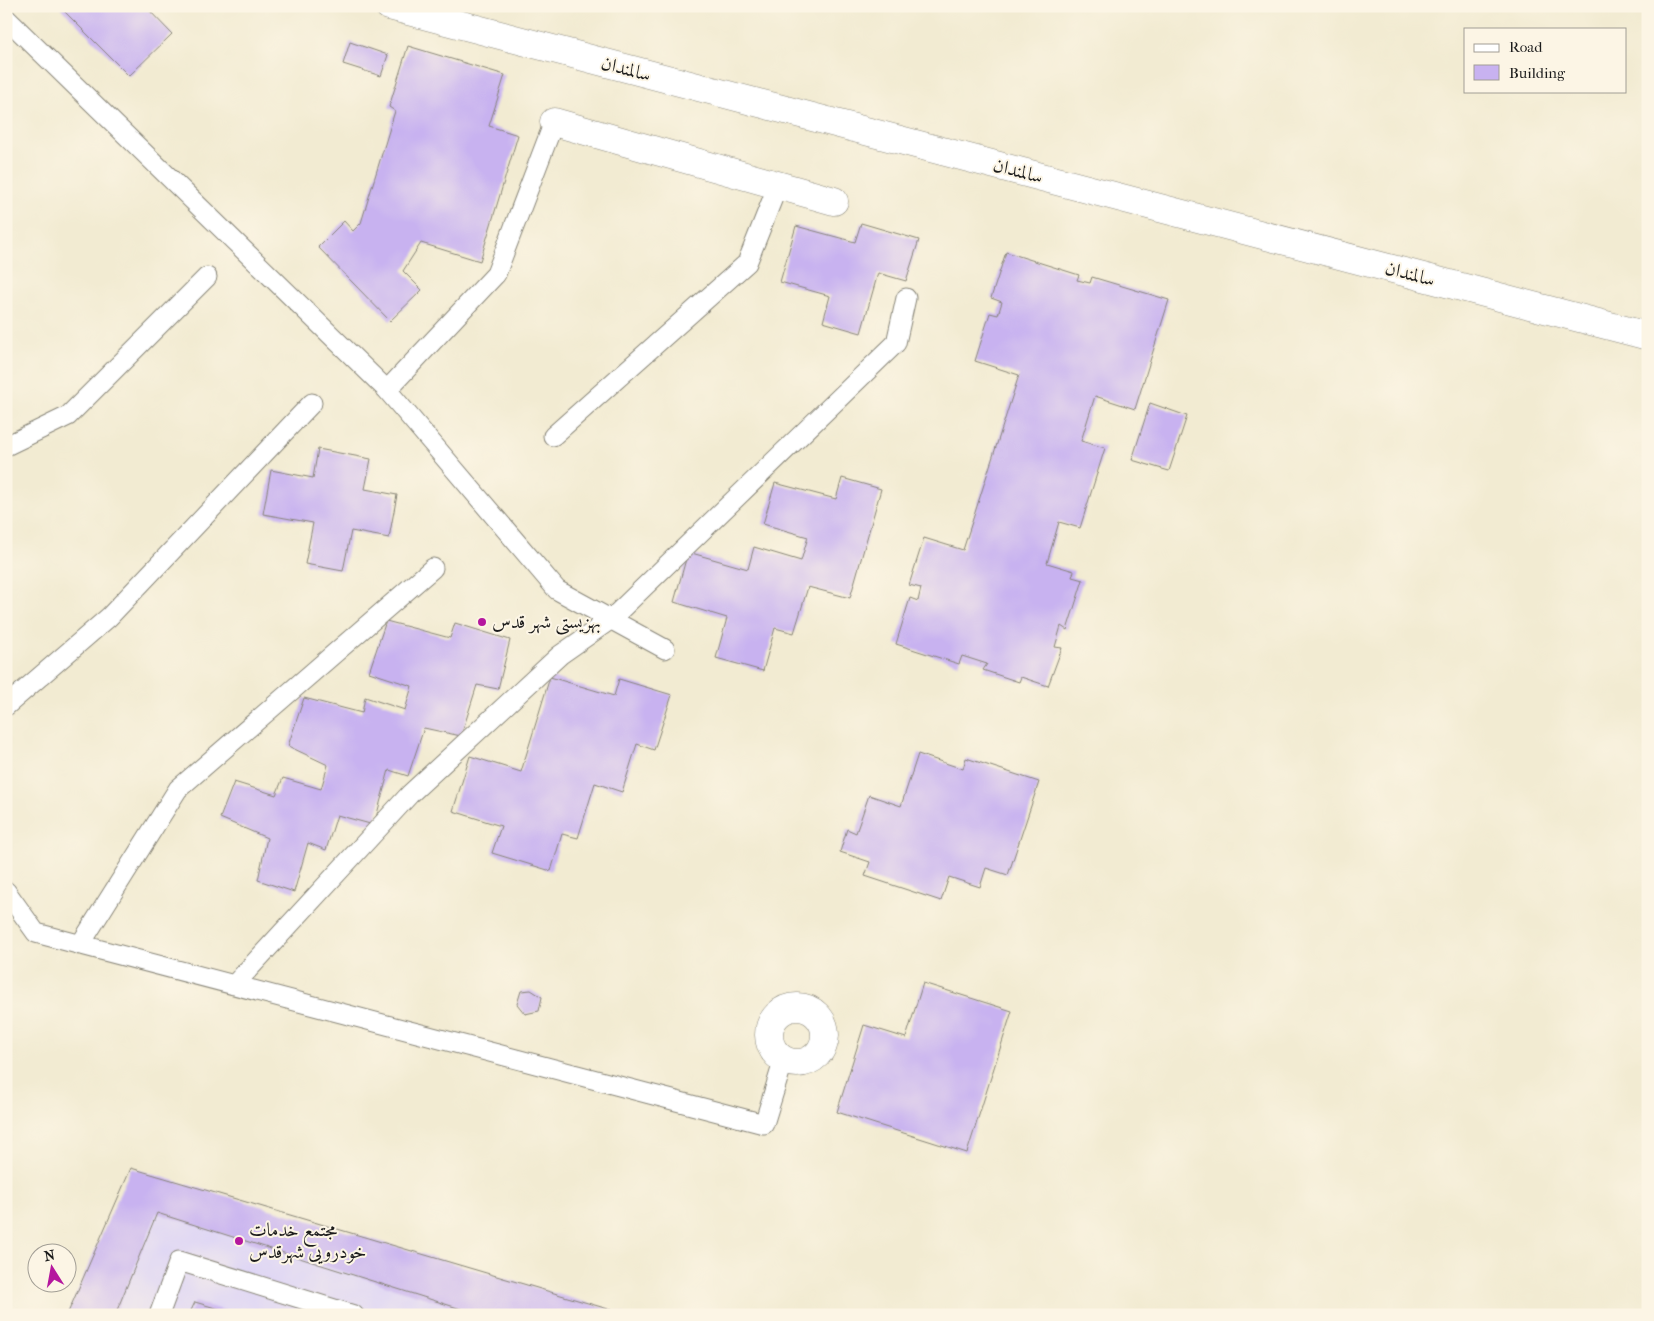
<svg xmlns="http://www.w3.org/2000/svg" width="1654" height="1321" font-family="'IM FELL French Canon',Amiri,serif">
  <rect width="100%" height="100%" fill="#fcf5e5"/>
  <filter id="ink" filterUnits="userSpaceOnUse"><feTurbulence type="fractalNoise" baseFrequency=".02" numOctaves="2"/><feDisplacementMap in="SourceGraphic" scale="10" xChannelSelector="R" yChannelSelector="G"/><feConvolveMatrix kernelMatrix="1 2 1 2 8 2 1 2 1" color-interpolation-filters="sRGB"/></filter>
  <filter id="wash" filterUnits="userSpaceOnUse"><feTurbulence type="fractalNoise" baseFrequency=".0096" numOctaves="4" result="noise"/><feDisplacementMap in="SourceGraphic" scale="20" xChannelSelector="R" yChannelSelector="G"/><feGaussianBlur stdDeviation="1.12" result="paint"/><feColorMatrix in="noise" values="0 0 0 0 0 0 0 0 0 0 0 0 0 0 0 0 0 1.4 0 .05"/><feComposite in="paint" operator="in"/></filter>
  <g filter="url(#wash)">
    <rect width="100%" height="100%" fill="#f2ebd2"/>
    <path fill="#ded5f5" d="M131 1168 626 1315H67Z"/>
    <g id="blocks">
      <path fill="#c8b2f0" d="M59 6H145L172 34 129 76Z
        M350 42 388 55 381 76 343 64Z
        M408 46 505 75 489 126 518 135 480 261 421 243 403 271 422 290 390 321 318 247 344 221 353 231 361 223 395 111 389 107Z
        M861 223 919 240 906 281 878 273 861 333 823 322 830 296 780 282 796 226 855 242Z
        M1006 252 1079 275 1077 280 1090 283 1092 277 1169 300 1135 409 1095 396 1081 441 1105 448 1080 528 1059 522 1047 563 1074 571 1072 577 1083 580 1067 630 1061 626 1055 647 1062 648 1048 686 1021 677 1019 682 983 670 987 664 962 656 959 664 896 644 910 598 918 601 921 588 909 585 924 538 963 550 1019 375 975 361 990 313 998 315 1002 302 991 298Z
        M1150 403 1187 416 1169 471 1132 460Z
        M318 449 371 459 365 489 397 495 389 538 351 531 343 571 305 564 313 523 263 514 271 470 313 478Z
        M842 478 881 489 850 598 808 587 794 633 775 628 763 671 716 658 727 618 674 602 688 552 748 569 754 547 801 561 808 537 763 524 775 483 836 499Z
        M386 621 450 638 455 623 510 640 498 689 477 685 461 736 424 728 408 776 389 770 374 825 337 815 326 850 308 843 294 892 258 880 267 838 220 818 234 782 276 795 283 778 321 789 328 765 288 746 304 698 362 713 365 697 405 710 412 686 369 672Z
        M550 677 614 696 619 679 672 695 654 750 637 744 622 792 595 783 578 838 562 834 551 871 492 853 501 826 453 811 470 756 521 772Z
        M918 754 963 769 966 758 1039 782 1008 875 986 868 980 887 949 877 941 901 865 876 870 862 840 852 847 829 856 833 869 795 901 806Z
        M923 983 1012 1011 967 1153 837 1112 864 1025 906 1038Z
        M531 990 542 997 539 1011 525 1014 517 1004 521 991Z
        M131 1168 625 1314V1315H480L157 1213 115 1315H67Z
        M195 1302 236 1314V1315H189Z"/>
    </g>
  </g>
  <g filter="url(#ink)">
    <use href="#blocks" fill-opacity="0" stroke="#878477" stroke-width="1"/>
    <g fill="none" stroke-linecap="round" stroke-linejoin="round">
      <defs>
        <path id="service" d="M6 18 387 390 557 590 665 649
          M387 390 496 274 554 122
          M553 436 747 263 778 185
          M6 446 68 416 207 277
          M6 706 109 617 312 403
          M6 891 36 933 764 1124 784 1059
          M80 945 178 789 433 568
          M234 985 410 794 560 655 610 620 896 343 906 298
          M159 1315 179 1261 354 1315"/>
        <path id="minor" d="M554 122 834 201
          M769 1035a28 28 0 1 1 56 0a28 28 0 1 1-56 0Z"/>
        <path id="tertiary" d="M389 6 1648 336"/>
      </defs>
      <use href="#service" stroke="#878477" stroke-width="21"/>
      <use href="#minor" stroke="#878477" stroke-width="29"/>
      <use href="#tertiary" stroke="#878477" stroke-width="29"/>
      <use href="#service" stroke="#fff" stroke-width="19"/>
      <use href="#minor" stroke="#fff" stroke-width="28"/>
      <use href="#tertiary" stroke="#fff" stroke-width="28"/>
    </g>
  </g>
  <g fill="#b5179e" stroke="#fcf5e5" stroke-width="2">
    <circle cx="482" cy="622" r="5"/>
    <circle cx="239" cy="1241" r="5"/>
  </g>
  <g text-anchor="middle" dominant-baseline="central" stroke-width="4" stroke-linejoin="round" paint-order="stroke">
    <g font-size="19" fill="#1c1c1c" stroke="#fcf5e5">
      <text transform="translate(626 69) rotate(15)">سالمندان</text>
      <text transform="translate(1018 171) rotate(15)">سالمندان</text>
      <text transform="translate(1410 274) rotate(15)">سالمندان</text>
    </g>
    <g font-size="19" fill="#1c1c1c" stroke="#fcf5e5" text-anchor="start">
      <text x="492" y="622">بهزیستی شهر قدس</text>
      <text x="249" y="1230">مجتمع خدمات<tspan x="249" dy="22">خودرویی شهرقدس</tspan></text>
    </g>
  </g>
  <rect width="1654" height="1321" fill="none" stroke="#fcf5e5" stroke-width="25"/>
  <rect x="1464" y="28" width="162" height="65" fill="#fcf5e5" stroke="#a29e95"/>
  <rect x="1474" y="44" width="25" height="8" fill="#ffffff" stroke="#a29e95"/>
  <text x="1509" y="52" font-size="15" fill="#1c1c1c">Road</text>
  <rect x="1474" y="65" width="25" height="15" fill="#c8b2f0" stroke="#a29e95"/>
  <text x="1509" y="78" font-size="15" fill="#1c1c1c">Building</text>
  <g transform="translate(52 1268) rotate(349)"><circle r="24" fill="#fcf5e5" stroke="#a29e95"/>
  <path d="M0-4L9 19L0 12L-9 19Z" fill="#b5179e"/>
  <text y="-8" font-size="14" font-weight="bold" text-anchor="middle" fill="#1c1c1c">N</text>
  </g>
</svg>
